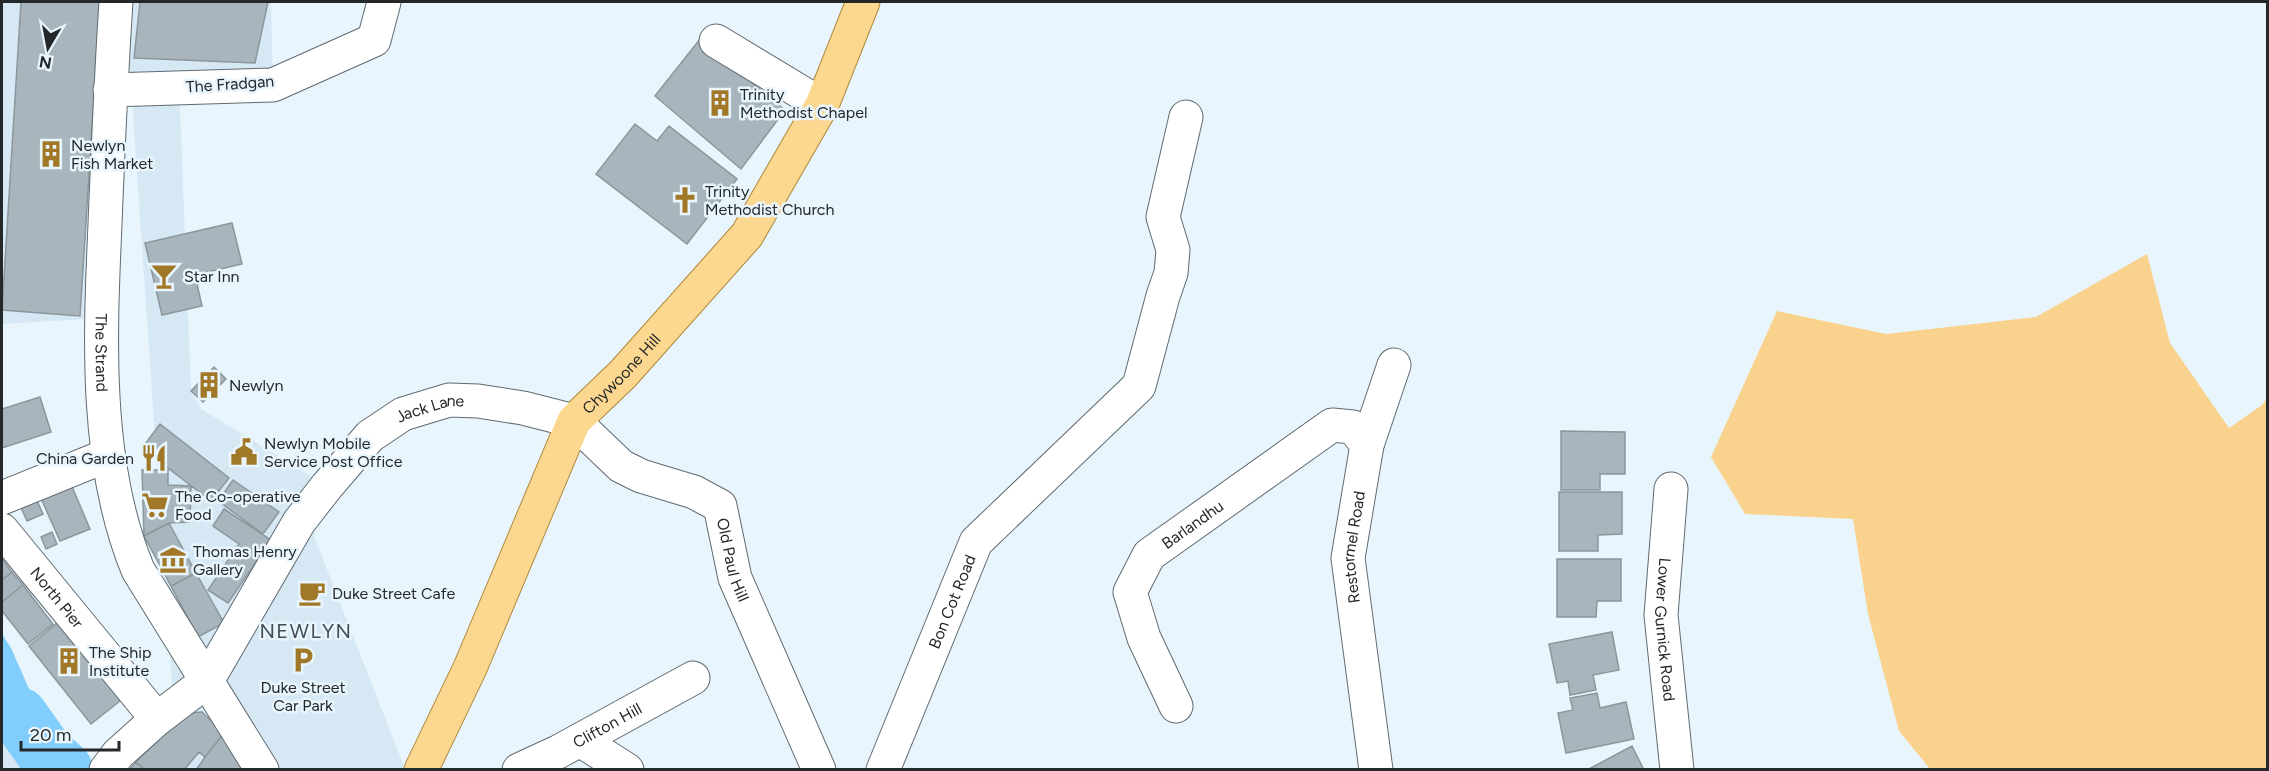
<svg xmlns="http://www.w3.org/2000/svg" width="2269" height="771" font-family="Figtree,sans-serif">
  <rect width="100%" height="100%" fill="#e9f5fd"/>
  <path fill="#d5e8f4" d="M2 2H271L273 85 179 83 191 391 201 409 327 486 314 536 405 769H130L174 716 131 85 88 319 2 324Z
    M2 739 21 769H2Z"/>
  <path fill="#f9d28d" d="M2147 254 2170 343 2229 428 2262 405 2267 398V769H1930L1899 731 1868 614 1853 519 1745 514 1711 457 1777 311 1886 334 2036 317Z"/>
  <path fill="#81cdfb" d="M2 634 11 648 41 716H19L11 732H2Z"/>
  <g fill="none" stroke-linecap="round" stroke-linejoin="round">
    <path stroke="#81cdfb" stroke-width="58" d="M19 716 46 754 64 770"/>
  </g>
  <path fill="#a9b5bc" stroke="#8b969d" stroke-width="1.5" d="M21 2H100L80 316 2 310Z
    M140 2H268L255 63 134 58Z
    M700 39 785 110 741 169 655 96Z
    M635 124 657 141 669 126 737 179 687 244 596 174Z
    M232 223 242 264 195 275 202 306 162 315 145 243Z
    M214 367 226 379 203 402 191 391Z
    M40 397 51 432 2 448V409Z
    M160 424 229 478 211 501 142 448Z
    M1561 431 1625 432V474H1600V490H1561Z
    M142 470H168V485L191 486 190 522 169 523 144 536Z
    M233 480 279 512 263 534 218 501Z
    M70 482 90 529 60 541 40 496Z
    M1559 492H1622V534L1598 535V551H1559Z
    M35 496 43 514 27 521 19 503Z
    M224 509 271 540 228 603 208 590 239 544 213 526Z
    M169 523 196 573 171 586 144 536Z
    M52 532 57 544 46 549 41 537Z
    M2 559 12 572 2 580Z
    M1557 559H1621V601H1597L1596 617H1557Z
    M12 572 23 585 2 602V580Z
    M196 573 224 623 198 637 171 586Z
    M23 585 53 624 28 644 2 611V602Z
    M63 618 125 697 91 724 29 646Z
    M1612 632 1619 670 1593 675 1596 690 1570 695 1568 681 1557 683 1549 644Z
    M1597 693 1600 708 1626 702 1634 739 1566 753 1558 713 1573 710 1570 698Z
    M202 712 224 733 205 757 199 752 184 770H145L136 762 186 713Z
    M224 733 249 770H196L205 757Z
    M1632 746 1644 770H1587Z
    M136 762 145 770H129Z"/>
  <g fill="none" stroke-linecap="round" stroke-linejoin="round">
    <defs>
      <g id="minor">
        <path id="s1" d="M116 2C111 76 108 150 105 224 100 336 94 464 138 570L262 770"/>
        <path d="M716 41 822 105"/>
        <path d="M110 90 273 85 374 40 384 2"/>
        <path id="s2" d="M1671 489 1661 615 1677 770"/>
        <path d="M2 498 108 455"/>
        <path id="s3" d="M2 530 157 719"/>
        <path id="s4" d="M1176 706 1144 638 1130 592 1149 555 1332 425 1353 427 1367 445"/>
        <path d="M580 740 627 770"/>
        <path id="s5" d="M106 770 118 754 157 719 207 681 299 522 327 486 370 436 403 414 449 400 478 401 523 408 574 421 621 466 641 476 694 492 720 506 735 578 819 770"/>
        <path id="s6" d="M519 770 558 752 693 678"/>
        <path id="s7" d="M883 770 976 542 1139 386 1163 296 1171 273 1173 250 1163 217 1186 117"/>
        <path id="s8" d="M1376 770 1348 558 1367 445 1394 365"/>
      </g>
      <g id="major">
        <path id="s9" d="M421 770 470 668 574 421 623 374 747 235 822 105 863 2"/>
      </g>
    </defs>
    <use href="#minor" stroke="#606a71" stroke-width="35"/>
    <use href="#major" stroke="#ae883b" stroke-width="35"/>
    <use href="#minor" stroke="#fff" stroke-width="33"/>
    <use href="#major" stroke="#fbd78f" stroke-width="33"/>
  </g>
  <defs>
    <symbol id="building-bare" viewBox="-9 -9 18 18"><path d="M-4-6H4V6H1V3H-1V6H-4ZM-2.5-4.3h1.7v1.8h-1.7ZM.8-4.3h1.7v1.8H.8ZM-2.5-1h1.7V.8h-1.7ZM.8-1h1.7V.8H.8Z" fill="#a17827" stroke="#e9f5fd" stroke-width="2.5" paint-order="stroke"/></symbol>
    <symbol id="church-bare" viewBox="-9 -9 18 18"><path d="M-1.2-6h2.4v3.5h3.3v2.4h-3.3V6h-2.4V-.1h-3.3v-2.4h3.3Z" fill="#a17827" stroke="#e9f5fd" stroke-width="2.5" paint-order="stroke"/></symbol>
    <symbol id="bar-bare" viewBox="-9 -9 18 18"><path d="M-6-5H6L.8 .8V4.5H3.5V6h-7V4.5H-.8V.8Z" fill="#a17827" stroke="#e9f5fd" stroke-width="2.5" paint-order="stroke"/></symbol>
    <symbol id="civic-bare" viewBox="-9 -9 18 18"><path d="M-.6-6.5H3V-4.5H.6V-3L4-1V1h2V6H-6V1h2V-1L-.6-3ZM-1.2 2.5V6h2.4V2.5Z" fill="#a17827" stroke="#e9f5fd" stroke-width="2.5" paint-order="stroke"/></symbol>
    <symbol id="restaurant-bare" viewBox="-9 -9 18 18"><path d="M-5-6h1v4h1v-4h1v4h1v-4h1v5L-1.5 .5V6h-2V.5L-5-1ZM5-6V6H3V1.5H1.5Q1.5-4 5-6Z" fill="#a17827" stroke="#e9f5fd" stroke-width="2.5" paint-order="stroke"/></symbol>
    <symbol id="supermarket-bare" viewBox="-9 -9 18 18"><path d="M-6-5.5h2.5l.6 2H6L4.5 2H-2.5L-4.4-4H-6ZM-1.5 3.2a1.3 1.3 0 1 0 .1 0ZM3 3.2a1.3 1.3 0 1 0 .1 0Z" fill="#a17827" stroke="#e9f5fd" stroke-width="2.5" paint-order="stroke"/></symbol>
    <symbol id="museum-bare" viewBox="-9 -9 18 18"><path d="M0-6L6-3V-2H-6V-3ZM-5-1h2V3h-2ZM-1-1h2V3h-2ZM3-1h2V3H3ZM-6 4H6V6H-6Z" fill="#a17827" stroke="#e9f5fd" stroke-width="2.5" paint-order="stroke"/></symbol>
    <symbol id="cafe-bare" viewBox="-9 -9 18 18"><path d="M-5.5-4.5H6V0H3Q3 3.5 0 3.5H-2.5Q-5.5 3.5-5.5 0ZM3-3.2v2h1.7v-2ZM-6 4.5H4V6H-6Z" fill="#a17827" stroke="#e9f5fd" stroke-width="2.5" paint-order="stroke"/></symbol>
    <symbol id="parking-bare" viewBox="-9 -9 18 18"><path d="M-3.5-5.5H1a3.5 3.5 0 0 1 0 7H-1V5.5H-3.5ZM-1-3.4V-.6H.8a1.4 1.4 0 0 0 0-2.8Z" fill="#a17827" stroke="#e9f5fd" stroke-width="2.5" paint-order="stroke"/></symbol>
  </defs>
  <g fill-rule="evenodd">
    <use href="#building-bare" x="701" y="84" width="38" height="38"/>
    <use href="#building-bare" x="32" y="135" width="38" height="38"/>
    <use href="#church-bare" x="666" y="181" width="38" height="38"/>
    <use href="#bar-bare" x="145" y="257" width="38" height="38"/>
    <use href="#building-bare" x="190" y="366" width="38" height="38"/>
    <use href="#civic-bare" x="225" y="433" width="38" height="38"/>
    <use href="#restaurant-bare" x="135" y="439" width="38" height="38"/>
    <use href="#supermarket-bare" x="136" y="486" width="38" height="38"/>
    <use href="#museum-bare" x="154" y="541" width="38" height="38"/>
    <use href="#cafe-bare" x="293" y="574" width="38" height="38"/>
    <use href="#parking-bare" x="284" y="641" width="38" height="38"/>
    <use href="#building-bare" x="50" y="642" width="38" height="38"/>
  </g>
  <g text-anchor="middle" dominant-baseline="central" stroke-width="5" stroke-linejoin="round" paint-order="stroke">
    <g font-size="16" fill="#24282b" stroke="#e9f5fd">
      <text transform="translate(230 84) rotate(-4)">The Fradgan</text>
      <text stroke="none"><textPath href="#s1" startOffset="351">The Strand</textPath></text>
      <text stroke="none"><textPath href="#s9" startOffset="448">Chywoone Hill</textPath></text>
      <text stroke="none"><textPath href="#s5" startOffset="498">Jack Lane</textPath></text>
      <text stroke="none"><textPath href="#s4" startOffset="218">Barlandhu</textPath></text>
      <text stroke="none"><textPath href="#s8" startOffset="225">Restormel Road</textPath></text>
      <text stroke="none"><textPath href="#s5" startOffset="873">Old Paul Hill</textPath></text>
      <text stroke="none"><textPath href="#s3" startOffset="87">North Pier</textPath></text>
      <text stroke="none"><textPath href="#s7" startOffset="182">Bon Cot Road</textPath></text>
      <text stroke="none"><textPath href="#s2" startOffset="141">Lower Gurnick Road</textPath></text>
      <text stroke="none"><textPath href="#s6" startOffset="99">Clifton Hill</textPath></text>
    </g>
    <g font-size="16" fill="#24282b" stroke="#e9f5fd" text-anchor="start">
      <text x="740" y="94">Trinity<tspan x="740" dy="18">Methodist Chapel</tspan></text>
      <text x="71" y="145">Newlyn<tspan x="71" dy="18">Fish Market</tspan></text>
      <text x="705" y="191">Trinity<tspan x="705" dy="18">Methodist Church</tspan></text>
      <text x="184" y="276">Star Inn</text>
      <text x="229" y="385">Newlyn</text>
      <text x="264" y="443">Newlyn Mobile<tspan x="264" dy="18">Service Post Office</tspan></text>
      <text x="134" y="458" text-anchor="end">China Garden</text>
      <text x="175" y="496">The Co-operative<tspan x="175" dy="18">Food</tspan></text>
      <text x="193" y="551">Thomas Henry<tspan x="193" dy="18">Gallery</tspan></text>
      <text x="332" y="593">Duke Street Cafe</text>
      <text x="89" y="652">The Ship<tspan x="89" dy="18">Institute</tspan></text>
      <text x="303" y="687" text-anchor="middle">Duke Street<tspan x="303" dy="18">Car Park</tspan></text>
    </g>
    <g font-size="20" letter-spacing="1.5" fill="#434d53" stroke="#e9f5fd">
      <text x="306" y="631">NEWLYN</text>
    </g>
  </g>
  <rect width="2269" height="771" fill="none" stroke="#24282b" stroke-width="6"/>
  <g transform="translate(48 48) rotate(190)" stroke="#e9f5fd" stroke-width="4.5" paint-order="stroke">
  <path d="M0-4.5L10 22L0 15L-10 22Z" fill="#24282b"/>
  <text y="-9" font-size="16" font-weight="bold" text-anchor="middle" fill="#24282b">N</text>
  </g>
  <path d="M21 741v9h98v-9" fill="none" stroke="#24282b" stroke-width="3"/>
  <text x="30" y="741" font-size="18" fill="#24282b" stroke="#e9f5fd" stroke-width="4.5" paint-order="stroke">20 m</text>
</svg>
